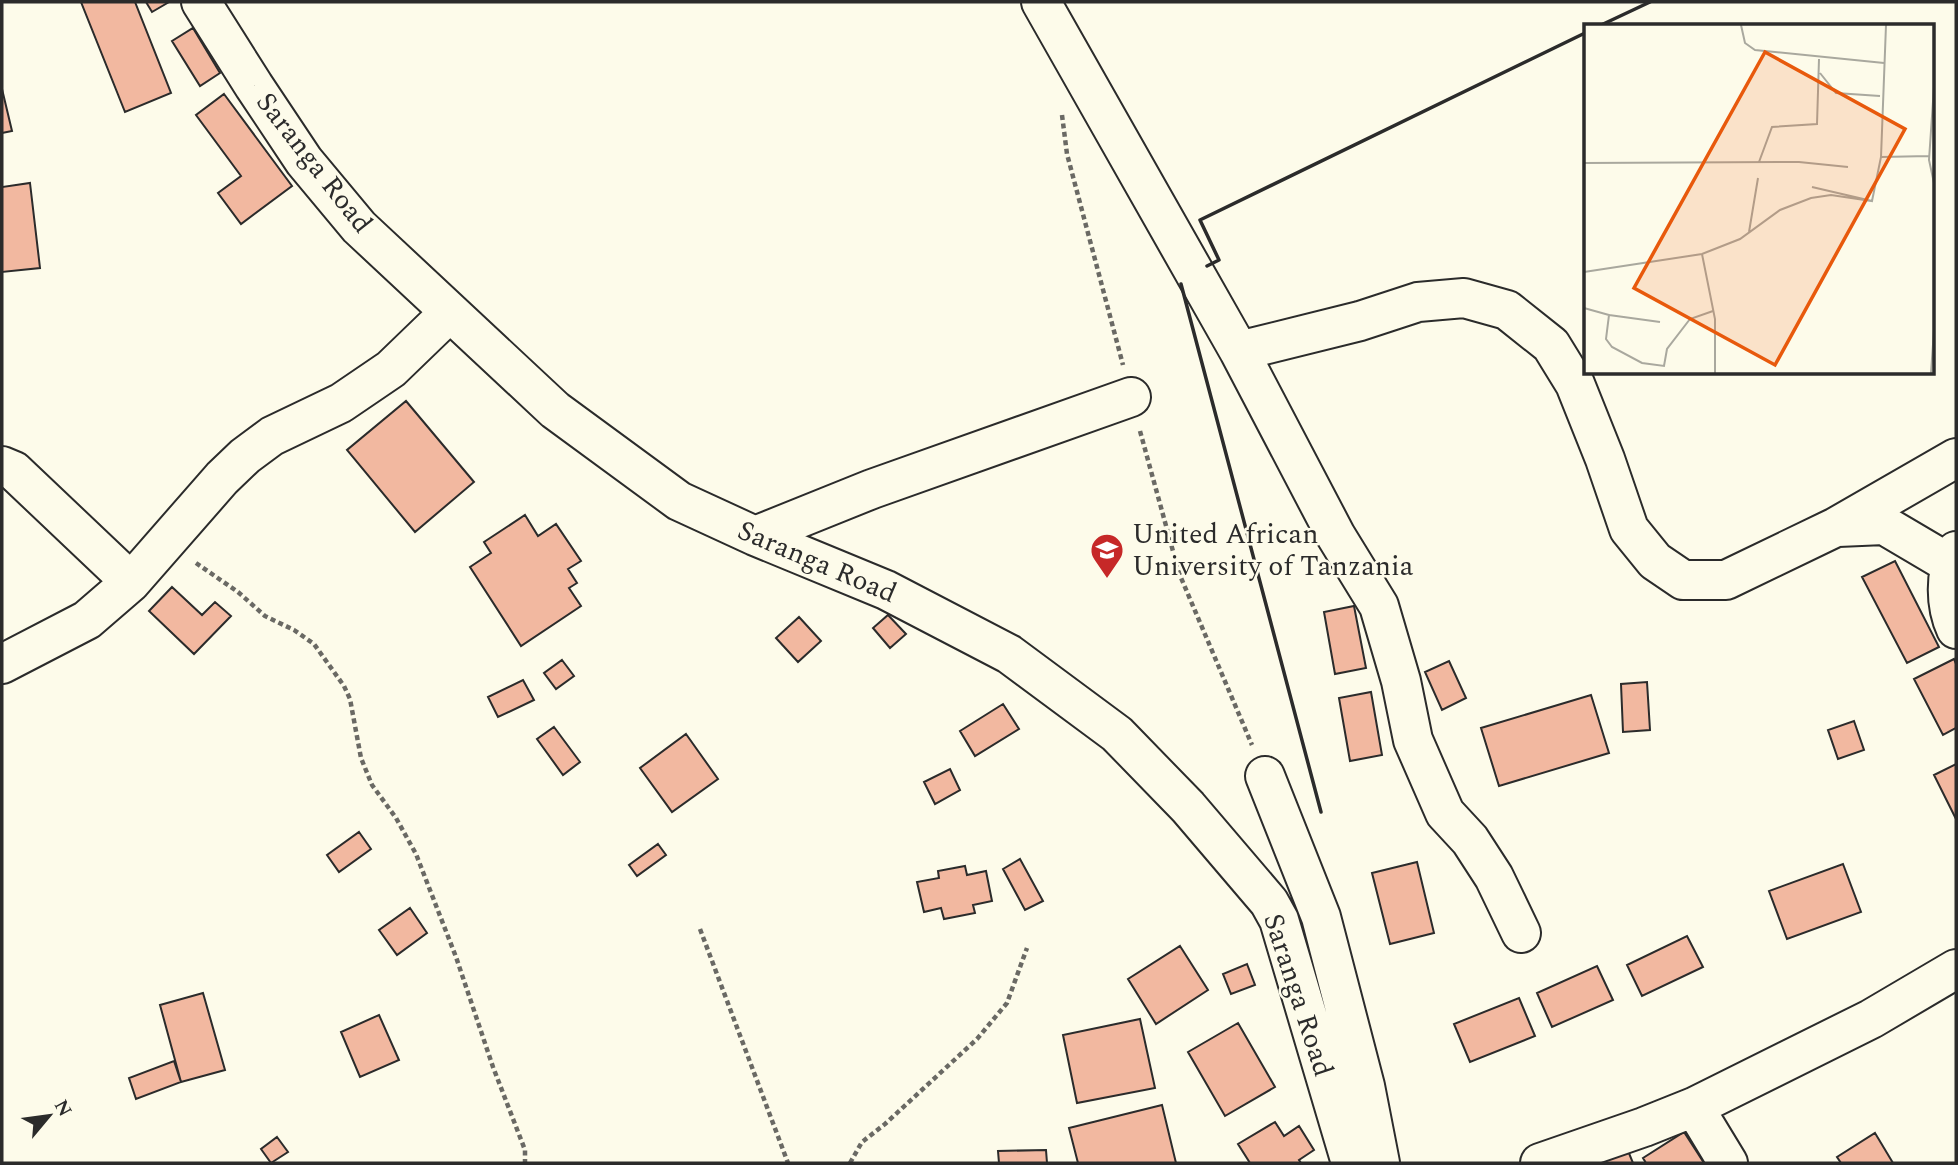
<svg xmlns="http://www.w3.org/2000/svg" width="1958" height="1165" font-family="Spectral,serif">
  <rect width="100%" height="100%" fill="#fdfbea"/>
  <path fill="#f2b8a0" stroke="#2b2b2b" stroke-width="2" d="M81 2H135L171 93 125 112Z
    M146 2H169L152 12Z
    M193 28 220 73 200 86 172 41Z
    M2 89 12 131 2 133Z
    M224 94 292 186 241 224 218 193 241 176 196 115Z
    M30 183 40 268 2 272V187Z
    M406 401 474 482 415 532 347 450Z
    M525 515 538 536 556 524 581 561 568 569 577 583 569 588 581 606 521 646 470 567 491 553 484 542Z
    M1895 561 1939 647 1907 663 1862 577Z
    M172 587 202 615 215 602 231 616 194 654 149 611Z
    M1354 606 1366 668 1335 674 1324 612Z
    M888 615 906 634 890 648 873 628Z
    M799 617 821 641 798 662 776 638Z
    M1954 659 1956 664V728L1943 735 1914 679Z
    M562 660 574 676 556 689 544 673Z
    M1449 661 1466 698 1442 710 1425 672Z
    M523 680 534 700 498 717 488 697Z
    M1647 682 1650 730 1623 732 1621 684Z
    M1371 692 1382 755 1350 761 1339 698Z
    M1591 695 1609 753 1499 786 1481 728Z
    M1003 704 1019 729 975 756 960 731Z
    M1854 721 1864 750 1838 759 1828 730Z
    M554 727 580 762 563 775 537 739Z
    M686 734 718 779 672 812 640 768Z
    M1956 764V819L1934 775Z
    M950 769 960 790 935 804 924 782Z
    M359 832 371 849 339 872 327 855Z
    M658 844 666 855 637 876 629 865Z
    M1020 859 1043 901 1025 910 1003 869Z
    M1417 862 1434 933 1390 944 1372 873Z
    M1843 864 1861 912 1787 939 1769 891Z
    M965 866 967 875 986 871 992 901 973 905 975 913 944 919 941 908 924 912 917 882 939 878 938 871Z
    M410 908 427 933 397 955 379 930Z
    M1687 936 1703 967 1642 996 1627 965Z
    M1180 946 1208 990 1156 1024 1128 979Z
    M1247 964 1255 985 1231 994 1223 974Z
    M1597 966 1613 1000 1552 1027 1537 993Z
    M203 993 225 1070 181 1082 160 1005Z
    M1519 998 1535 1036 1470 1062 1454 1024Z
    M379 1015 399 1060 360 1077 341 1032Z
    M1140 1019 1155 1088 1077 1103 1063 1035Z
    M1238 1023 1275 1087 1225 1116 1188 1052Z
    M174 1061 181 1082 136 1099 129 1078Z
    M1162 1105 1176 1163H1078L1069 1128Z
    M1275 1122 1284 1136 1299 1126 1314 1150 1299 1160 1301 1163H1250L1238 1144Z
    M1684 1132 1704 1163H1646L1643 1158Z
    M1875 1133 1893 1163H1841L1837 1157Z
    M277 1137 288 1152 271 1163 261 1149Z
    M1624 1141 1633 1163H1571Z
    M1046 1150 1047 1163H999L998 1151Z"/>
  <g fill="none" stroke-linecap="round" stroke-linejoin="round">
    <defs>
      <path id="minor" d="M201 2 254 86 304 161 359 227 555 410 679 501 755 536 886 590 1009 654 1117 734 1188 807 1269 902 1279 920 1351 1163
        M1041 2 1239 351 1336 536 1379 606 1401 681 1413 740 1445 813 1470 840 1494 877 1521 933
        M1239 351 1360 321 1418 302 1464 298 1507 310 1551 345 1575 384 1605 459 1629 529 1655 561 1683 580H1726L1836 527 1956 458
        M2 466 14 471 131 582
        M1838 527 1884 525 1950 564
        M755 536 872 489 1131 397
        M1956 551C1945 574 1945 605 1956 629
        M2 664 87 620 131 582 222 478 245 456 272 436 341 403 391 369 449 313
        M1265 776 1321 917 1365 1086 1380 1163
        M1694 1107 1728 1163
        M1540 1163 1644 1127 1694 1107 1871 1019 1956 969"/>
    </defs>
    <use href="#minor" stroke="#2b2b2b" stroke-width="42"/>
    <path stroke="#6a6964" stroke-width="4.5" stroke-dasharray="5 3.5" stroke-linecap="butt" d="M1062 115 1067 154 1123 365
      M1140 431 1179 573 1252 745
      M196 563 238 592 265 616 294 630 314 644 344 686 350 699 361 758 372 785 396 818 416 854 456 957 493 1067 525 1150V1163
      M700 929 788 1163
      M850 1163 862 1142 885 1124 977 1039 1007 1003 1027 948"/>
    <use href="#minor" stroke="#fdfbea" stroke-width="38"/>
    <path stroke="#2b2b2b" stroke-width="3.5" d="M1599 26 1650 2
      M1207 266 1219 260 1200 220 1585 33
      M1181 284 1321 812"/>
  </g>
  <defs>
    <symbol id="university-pin" viewBox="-11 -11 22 30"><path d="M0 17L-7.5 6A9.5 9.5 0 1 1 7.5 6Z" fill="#c62828" stroke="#fdfbea"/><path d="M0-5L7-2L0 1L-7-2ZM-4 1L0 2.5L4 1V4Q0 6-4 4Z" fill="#fff"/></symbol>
  </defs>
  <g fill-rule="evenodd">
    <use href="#university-pin" x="1088" y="531" width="38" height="52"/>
  </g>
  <g text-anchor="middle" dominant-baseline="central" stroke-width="5" stroke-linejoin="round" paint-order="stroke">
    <g font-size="28" fill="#2b2b2b" stroke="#fdfbea">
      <text transform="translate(314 163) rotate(52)">Saranga Road</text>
      <text transform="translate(817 562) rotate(23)">Saranga Road</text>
      <text transform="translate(1298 995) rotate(72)">Saranga Road</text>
    </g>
    <g font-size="28" fill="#2b2b2b" stroke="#fdfbea" text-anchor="start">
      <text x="1132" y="534">United African<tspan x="1132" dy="32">University of Tanzania</tspan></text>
    </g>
  </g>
  <g transform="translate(1584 24)">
    <rect width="350" height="350" fill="#fdfbea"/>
    <path fill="none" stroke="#a9a89e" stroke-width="2" d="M157 1 161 19 171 26 300 39M236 49 252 69 296 72M350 63 345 136 350 159M297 133 345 132M175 138 188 103 233 100 235 35M0 139 215 138 264 143M228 163 288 177M165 208 174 154M118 230 131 295V349M0 248 118 230 156 215 196 186 227 174 247 171 288 177 297 133 302 1M0 284 25 291 22 315 28 323 58 339 80 342 83 325 106 295 129 287M25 291 76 298M347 349 350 306"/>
    <path fill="#e8590c" fill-opacity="0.15" stroke="#e8590c" stroke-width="3.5" d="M181 28 321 105 191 341 50 264Z"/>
    <rect width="350" height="350" fill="none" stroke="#2b2b2b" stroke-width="3.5"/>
  </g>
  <rect width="1958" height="1165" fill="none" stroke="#2b2b2b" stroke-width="7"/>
  <g transform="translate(49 1116) rotate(61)" stroke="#fdfbea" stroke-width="5" paint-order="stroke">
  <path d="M0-5L12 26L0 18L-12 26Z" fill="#2b2b2b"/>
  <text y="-10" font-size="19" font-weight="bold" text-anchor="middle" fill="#2b2b2b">N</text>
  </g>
</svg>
